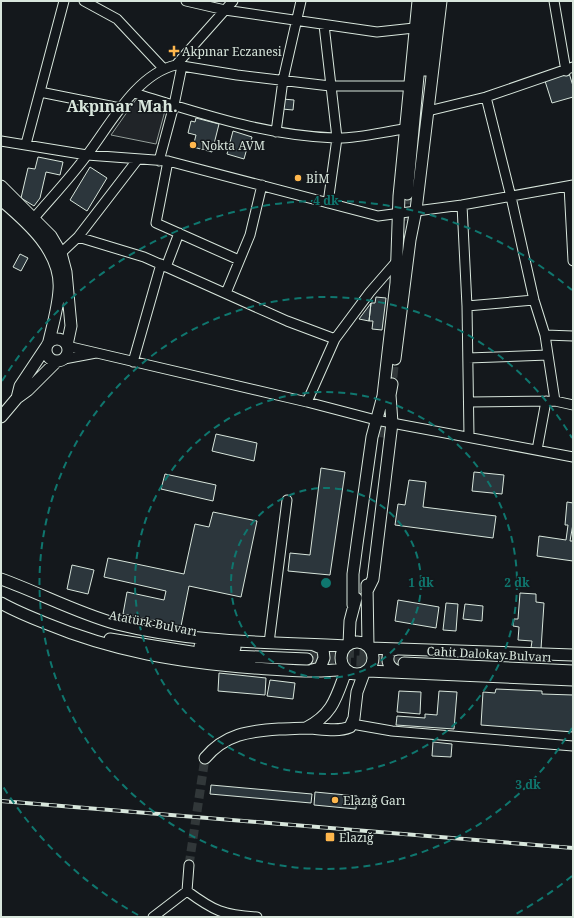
<svg xmlns="http://www.w3.org/2000/svg" width="574" height="918" font-family="'Noto Serif',serif">
  <rect width="100%" height="100%" fill="#14181c"/>
  <path fill="#202428" stroke="#939e99" d="M137 98 166 107 156 144 111 135Z"/>
  <path fill="#2c363c" stroke="#d8e6dc" d="M569 73 573 86V97L552 103 545 81Z
    M283 99 294 100 293 110 282 109Z
    M196 118 219 124 212 152 193 147 196 135 188 133 191 121 195 122Z
    M233 131 252 137 251 141H249L244 159 227 154Z
    M38 157 63 162 60 175 46 172 40 198 34 206 21 198 28 168 35 169Z
    M90 167 107 178 87 211 70 200Z
    M20 254 28 258 21 271 13 267Z
    M376 297 386 298 382 330 372 329 373 321H369L371 303H375Z
    M371 303 369 321 359 319Z
    M216 434 257 443 254 461 212 451Z
    M321 468 345 472 330 575 288 571 290 553 310 555Z
    M474 472 504 475 502 494 472 491Z
    M165 474 216 485 213 501 161 489Z
    M409 480 426 482 423 507 496 516 493 538 395 525 398 504 405 505Z
    M567 502 573 503V524L570 541H573V561L537 556 539 536 566 540 568 525H565Z
    M213 512 257 521 241 597 189 586 181 626 123 614 127 592 164 600 166 591 104 577 108 558 184 574 195 524 209 527Z
    M72 565 94 570 88 594 67 589Z
    M520 593 536 594V602L544 603 541 649 531 648 532 641 518 640 519 627 513 626 514 619H518Z
    M398 600 439 607 436 628 395 621Z
    M446 603 458 604 456 631 443 630Z
    M465 604 483 606 482 621 463 619Z
    M219 673 266 678 265 695 218 691Z
    M270 680 295 683 293 699 267 696Z
    M496 689 542 691V694L573 695V732L481 725 483 692 495 693Z
    M399 691 421 692 420 714 397 712Z
    M439 691 457 692 454 729 396 725 397 716 425 718V714L437 715Z
    M433 742 452 744 451 757 432 756Z
    M211 785 312 794 311 803 210 794Z
    M315 792 357 796 356 809 314 805Z"/>
  <g fill="none" stroke-linecap="round" stroke-linejoin="round">
    <path stroke="#313739" stroke-width="9" stroke-dasharray="9 4.5" stroke-linecap="butt" d="M189 865 205 758"/>
    <path stroke="#313739" stroke-width="11" stroke-dasharray="11 5.5" stroke-linecap="butt" d="M409 221 412 194
      M390 394 395 349
      M379 437 382 413
      M310 651 382 653
      M307 659 404 663"/>
    <defs>
      <path id="minor" d="M84 1 117 19 163 68
        M186 1 225 10 377 32 414 28
        M554 1 566 71
        M324 25 337 138 328 203
        M176 65 237 75 330 86H408
        M40 92 120 108
        M134 93C199 113 266 136 335 138 356 139 383 132 404 129
        M486 97 511 197 534 300 545 335 555 401
        M428 111 486 97 573 67
        M276 132 283 80 301 1
        M1 141 87 155 168 161 378 216 462 205 573 185
        M26 144 64 1
        M159 161 174 105 182 66
        M168 161 156 223 239 260
        M569 186 573 261
        M462 205 467 306 469 436
        M34 218C52 197 71 177 87 155 110 125 136 74 176 65L233 1
        M78 237 144 257 287 321 335 339 370 292 397 261
        M61 253 78 237 138 159
        M166 267 179 233
        M226 293 250 235 262 185
        M467 306 534 300
        M545 335 573 336
        M67 346 307 402 376 420 573 457
        M468 358 548 355
        M64 359 96 353
        M133 362 161 264
        M307 402 335 339
        M470 402 555 401 573 405
        M537 450 546 401
        M269 643 287 500
        M352 724 392 731 573 746
        M187 891C214 911 223 915 257 917
        M153 917 187 891 189 865"/>
      <path id="major" d="M425 70 433 1
        M1 186 51 236 61 253 66 272 71 326 67 345
        M407 194 425 1
        M1 200C27 222 62 252 59 290 58 307 53 324 49 341
        M46 350a11 11 0 1 1 22 0a11 11 0 1 1-22 0Z
        M395 359 410 240 416 210 441 1
        M17 398 20 386 46 347
        M1 417 17 398 28 390 57 361
        M1 579C40 593 77 613 117 624 192 643 269 642 346 646
        M367 585 368 646
        M367 591 373 579 392 423 390 395 392 384
        M1 603C15 611 30 617 45 623 115 652 179 662 254 668 284 670 315 673 345 669
        M353 605V574L357 544 372 437 383 396 396 283 399 196 418 1
        M110 639 210 655 307 659
        M341 658a16 16 0 1 1 32 0a16 16 0 1 1-32 0Z
        M349 644 350 621 356 598
        M200 646 235 648
        M370 648 573 655
        M397 649 390 651C385 661 389 669 400 672
        M404 663 573 671
        M312 670 320 668 324 658 323 649 314 645
        M368 671 573 680
        M306 728C333 714 336 698 346 671
        M205 758C225 734 249 731 279 729 289 729 300 728 310 728 323 729 338 732 350 727L354 718 357 692 364 673"/>
    </defs>
    <use href="#minor" stroke="#d8e6dc" stroke-width="11"/>
    <use href="#major" stroke="#d8e6dc" stroke-width="13"/>
    <use href="#minor" stroke="#14181c" stroke-width="9"/>
    <use href="#major" stroke="#14181c" stroke-width="11"/>
    <defs>
      <path id="rail" d="M1 801 573 848"/>
    </defs>
    <use href="#rail" stroke="#d8e6dc" stroke-width="4"/>
    <use href="#rail" stroke="#14181c" stroke-width="2.5" stroke-dasharray="8" stroke-linecap="butt"/>
  </g>
  <g fill="none" stroke="#0f766e" stroke-width="2" stroke-dasharray="7 5">
    <circle cx="326" cy="583" r="95"/>
    <circle cx="326" cy="583" r="191"/>
    <path d="M572 728A286 286 0 1 1 572 438"/>
    <path d="M572 876A382 382 0 0 1 514 915M138 915A382 382 0 0 1 2 785M2 381A382 382 0 0 1 572 290"/>
  </g>
  <g fill="#ffb74d" stroke="#14181c" stroke-width="1.5">
    <path d="M172 45h4v4h4v4h-4v4h-4v-4h-4v-4h4z"/>
    <circle cx="193" cy="145" r="4"/>
    <circle cx="298" cy="178" r="4"/>
    <circle cx="335" cy="800" r="4"/>
    <rect x="325" y="832" width="10" height="10" rx="2"/>
  </g>
  <g text-anchor="middle" dominant-baseline="central" stroke-width="3" stroke-linejoin="round" paint-order="stroke">
    <g font-size="12" fill="#d8e6dc" stroke="#14181c" text-anchor="start">
      <text x="182" y="51">Akpınar Eczanesi</text>
      <text x="201" y="145">Nokta AVM</text>
      <text x="306" y="178">BİM</text>
      <text x="343" y="800">Elazığ Garı</text>
      <text x="339" y="837">Elazığ</text>
    </g>
    <g font-size="12" fill="#d8e6dc" stroke="#14181c">
      <text transform="translate(153 623) rotate(11)">Atatürk Bulvarı</text>
      <text transform="translate(489 654) rotate(3)">Cahit Dalokay Bulvarı</text>
    </g>
    <g font-size="16" font-weight="bold" fill="#d8e6dc" stroke="#14181c">
      <text x="122" y="106">Akpınar Mah.</text>
    </g>
  </g>
  <circle cx="326" cy="583" r="6" fill="#0f766e" stroke="#14181c" stroke-width="2"/>
  <g font-size="12" text-anchor="middle" font-weight="bold" fill="#0f766e" stroke="#14181c" stroke-width="3" stroke-linejoin="round" paint-order="stroke">
    <text x="326" y="205">4 dk</text>
    <text x="421" y="587">1 dk</text>
    <text x="517" y="587">2 dk</text>
    <text x="528" y="789">3 dk</text>
  </g>
  <rect width="574" height="918" fill="none" stroke="#d8e6dc" stroke-width="4"/>
</svg>
